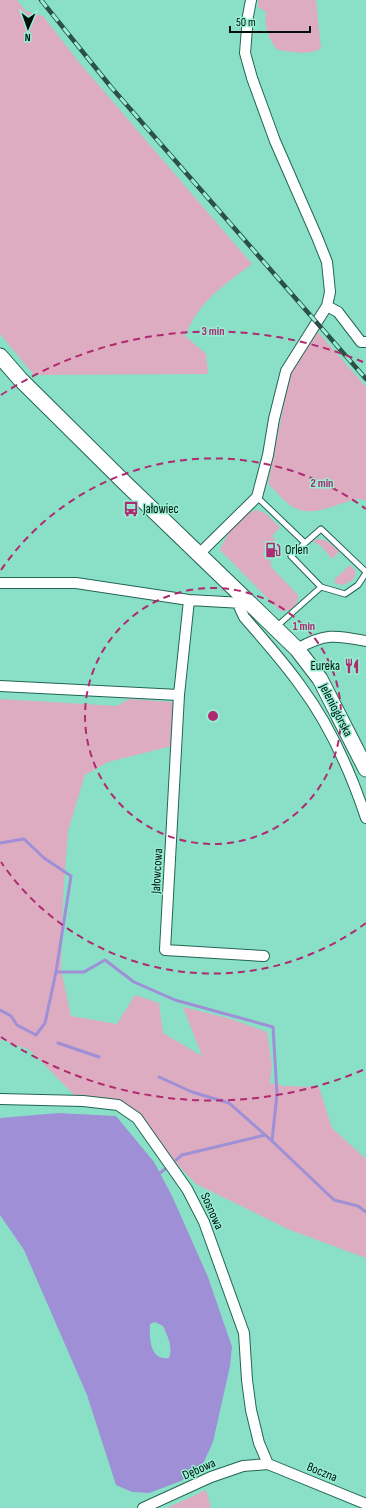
<svg xmlns="http://www.w3.org/2000/svg" width="366" height="1508" font-family="'Sofia Sans Condensed',sans-serif">
  <rect width="100%" height="100%" fill="#8ae0c7"/>
  <path fill="#ddacc0" d="M0 0H17L26 11 43 16 78 61 252 264C223 286 200 300 185 336L206 354 208 374 34 375 0 334Z
    M258 0H316L321 48C310 56 288 52 276 49 268 36 264 27 266 12L258 7Z
    M318 332 366 387V501C352 492 317 523 291 506 283 500 276 491 268 484L290 374Z
    M257 510 265 513 280 527 272 536 276 541 263 554 271 562V567L298 595C299 606 289 613 279 610L220 550C226 535 240 513 257 510Z
    M315 539C325 538 333 544 339 552L332 559 321 546 314 542Z
    M350 565 356 571 353 580 343 585 335 584V579Z
    M0 699 117 706 129 699 173 702 172 746 108 762 85 775 68 831 63 899 61 969 71 1016 117 1024 135 995 159 1003 163 1033 202 1056 183 1007 228 1018 267 1032 272 1065 270 1083 284 1086 319 1087 332 1128 366 1159V1258L290 1230 196 1184 177 1164 139 1115 75 1096 30 1050 0 1039Z
    M206 1490 211 1508H167Z"/>
  <path fill="#9e8fd6" fill-rule="evenodd" d="M58 1113 116 1116 154 1162 172 1196 208 1277 232 1347 230 1366 213 1442 202 1466 181 1481 149 1493 132 1492 116 1485 87 1395 24 1250 0 1215V1118ZM155 1322 163 1326C168 1337 173 1347 169 1358 150 1361 149 1338 150 1324Z"/>
  <g fill="none" stroke-linecap="round" stroke-linejoin="round">
    <path stroke="#9e8fd6" stroke-width="3" d="M0 843 24 839 44 858 71 876 56 972H84L105 960 134 982 175 1000 273 1027 277 1094 272 1141 334 1200 358 1206 366 1212
      M0 1010 11 1016 17 1025 36 1035 45 1023 56 972
      M58 1043 99 1057
      M159 1077 192 1092 229 1103 272 1141
      M176 1160 182 1155 265 1135
      M160 1173 165 1169"/>
    <defs>
      <path id="service" d="M257 497 305 543 291 556 321 587 276 627
        M305 543 321 529 366 572
        M321 587 345 594 358 585 366 573"/>
      <path id="minor" d="M327 306 338 312 361 342H366
        M199 554 257 497 268 455 274 419 286 371 327 306 330 292 327 262 317 237 275 141 252 78 245 53 248 16 251 0
        M0 583H76L189 600 243 603
        M238 604 244 617C263 639 283 661 300 685 330 725 350 770 366 818
        M297 649C325 633 335 635 366 641
        M0 686 179 695 189 600
        M179 695 165 950 264 956
        M0 1099 83 1101 118 1105 137 1118 187 1189 204 1222 244 1333 247 1380 251 1410 259 1443 268 1464
        M143 1508 211 1477 243 1466 268 1464 366 1504"/>
      <path id="primary" d="M0 356 20 379 125 483 297 649 320 679 366 769"/>
    </defs>
    <use href="#service" stroke="#226554" stroke-width="7"/>
    <use href="#minor" stroke="#226554" stroke-width="12"/>
    <use href="#primary" stroke="#226554" stroke-width="17"/>
    <use href="#service" stroke="#fff" stroke-width="5"/>
    <use href="#minor" stroke="#fff" stroke-width="10"/>
    <use href="#primary" stroke="#fff" stroke-width="15"/>
    <defs>
      <path id="rail" d="M41 0 111 87 366 379"/>
    </defs>
    <use href="#rail" stroke="#2b5145" stroke-width="4.5"/>
    <use href="#rail" stroke="#97eed3" stroke-width="3" stroke-dasharray="9" stroke-linecap="butt"/>
  </g>
  <g fill="none" stroke="#af2a71" stroke-width="2" stroke-dasharray="7 5">
    <circle cx="213" cy="716" r="128"/>
    <path d="M366 923A257 257 0 0 1 1 862M1 570A257 257 0 0 1 366 509"/>
    <path d="M363 1070A385 385 0 0 1 1 1037M1 395A385 385 0 0 1 363 362"/>
  </g>
  <defs>
    <symbol id="bus-bare" viewBox="-9 -9 18 18"><path d="M-5-6H5V4H4V6H2V4H-2V6H-4V4H-5ZM-3.5-4V0h7V-4ZM-3.5 1.2v1.5H-2V1.2ZM2 1.2v1.5H3.5V1.2Z" fill="#af2a71" stroke="#97eed3" stroke-width="2.5" paint-order="stroke"/></symbol>
    <symbol id="fuel-bare" viewBox="-9 -9 18 18"><path d="M-5.5-6h7V0h2V4h1.3V-2.5L3-4.5l.8-.8L6-3V5H2.5V1h-1V6h-7ZM-4.2-4.7v3.2H.2V-4.7Z" fill="#af2a71" stroke="#97eed3" stroke-width="2.5" paint-order="stroke"/></symbol>
    <symbol id="restaurant-bare" viewBox="-9 -9 18 18"><path d="M-5-6h1v4h1v-4h1v4h1v-4h1v5L-1.5 .5V6h-2V.5L-5-1ZM5-6V6H3V1.5H1.5Q1.5-4 5-6Z" fill="#af2a71" stroke="#97eed3" stroke-width="2.5" paint-order="stroke"/></symbol>
  </defs>
  <g fill-rule="evenodd">
    <use href="#bus-bare" x="120" y="498" width="22" height="22"/>
    <use href="#fuel-bare" x="262" y="539" width="22" height="22"/>
    <use href="#restaurant-bare" x="341" y="655" width="22" height="22"/>
  </g>
  <g text-anchor="middle" dominant-baseline="central" stroke-width="3" stroke-linejoin="round" paint-order="stroke">
    <g font-size="13" fill="#00110b" stroke="#97eed3" text-anchor="start">
      <text x="143" y="509">Jałowiec</text>
      <text x="285" y="550">Orlen</text>
      <text x="340" y="666" text-anchor="end">Eureka</text>
    </g>
    <g font-size="13" fill="#00110b" stroke="#97eed3">
      <text transform="translate(336 710) rotate(63)">Jeleniogórska</text>
      <text transform="translate(157 871) rotate(-87)">Jałowcowa</text>
      <text transform="translate(212 1211) rotate(66)">Sosnowa</text>
      <text transform="translate(199 1469) rotate(-24)">Dębowa</text>
      <text transform="translate(322 1472) rotate(22)">Boczna</text>
    </g>
  </g>
  <circle cx="213" cy="716" r="6" fill="#af2a71" stroke="#97eed3" stroke-width="2"/>
  <g font-size="12" text-anchor="middle" font-weight="bold" fill="#af2a71" stroke="#97eed3" stroke-width="3" stroke-linejoin="round" paint-order="stroke">
    <text x="213" y="335">3 min</text>
    <text x="322" y="487">2 min</text>
    <text x="304" y="630">1 min</text>
  </g>
  <g transform="translate(28 28) rotate(182)" stroke="#97eed3" stroke-width="3" paint-order="stroke">
  <path d="M0-3L7 15L0 10L-7 15Z" fill="#00110b"/>
  <text y="-6" font-size="11" font-weight="bold" text-anchor="middle" fill="#00110b">N</text>
  </g>
  <path d="M230 26v6h80v-6" fill="none" stroke="#00110b" stroke-width="2"/>
  <text x="236" y="26" font-size="12" fill="#00110b" stroke="#97eed3" stroke-width="3" paint-order="stroke">50 m</text>
</svg>
